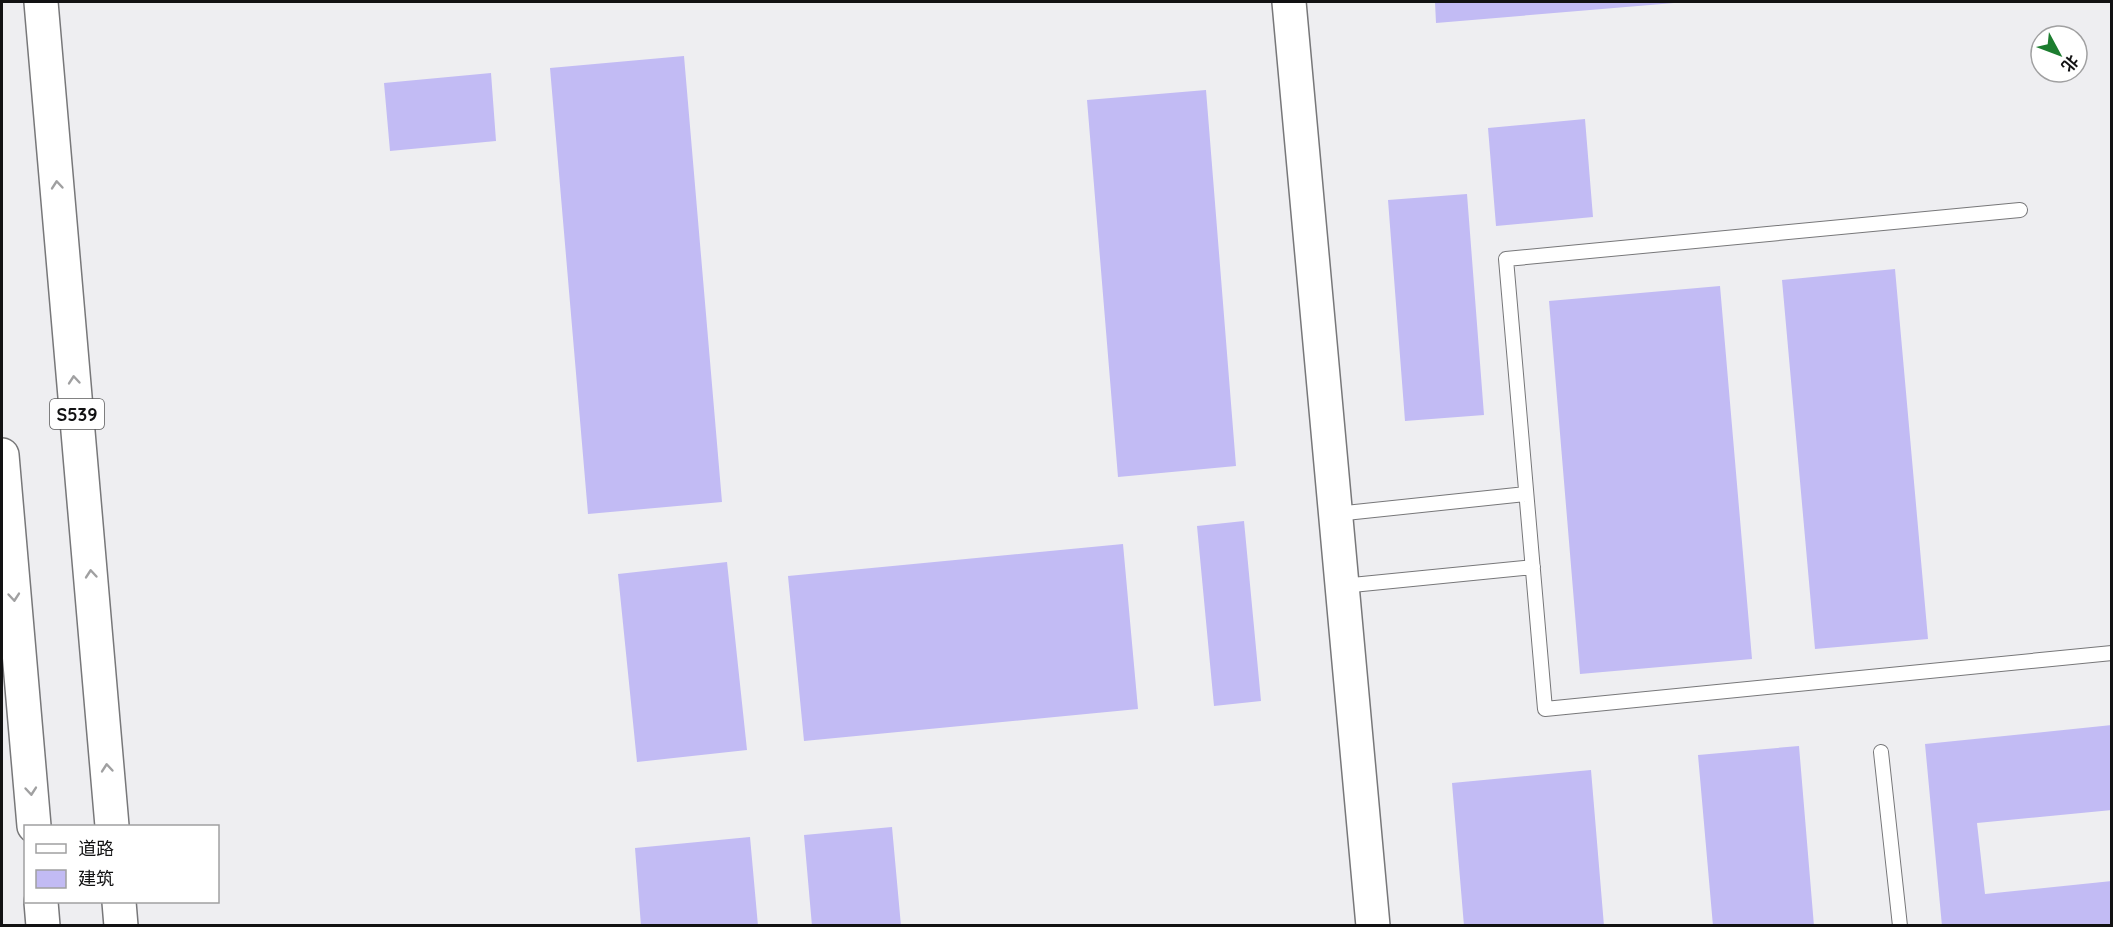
<svg xmlns="http://www.w3.org/2000/svg" width="2113" height="927" font-family="Quicksand,'Noto Sans SC',sans-serif">
  <rect width="100%" height="100%" fill="#eeeef1"/>
  <path fill="#c2bbf4" d="M1435 2H1674V3L1436 23Z
    M684 56 722 502 588 514 550 68Z
    M491 73 496 141 390 151 384 83Z
    M1206 90 1236 466 1118 477 1087 100Z
    M1585 119 1593 217 1496 226 1488 128Z
    M1467 194 1484 415 1405 421 1388 200Z
    M1895 269 1928 639 1815 649 1782 280Z
    M1720 286 1752 659 1580 674 1549 301Z
    M1244 521 1261 701 1214 706 1197 526Z
    M1123 544 1138 709 804 741 788 576Z
    M727 562 747 750 637 762 618 574Z
    M2112 725V810L1977 823 1985 894 2112 881V926H1942L1925 744Z
    M1799 746 1814 926H1713L1698 755Z
    M1591 770 1604 926H1464L1452 783Z
    M892 827 901 926H812L804 835Z
    M750 837 758 926H641L635 848Z"/>
  <g fill="none" stroke-linecap="round" stroke-linejoin="round">
    <defs>
      <path id="service" d="M2020 210 1506 259 1545 709 2112 653
        M1336 514 1526 494
        M1342 586 1533 567
        M1881 752 1900 926"/>
      <path id="tertiary" d="M1289 2 1373 926"/>
      <path id="primary" d="M41 2 112 826
        M2 455 34 826
        M41 902 43 926
        M119 902 121 926"/>
    </defs>
    <use href="#service" stroke="#777779" stroke-width="16"/>
    <use href="#tertiary" stroke="#777779" stroke-width="36"/>
    <use href="#primary" stroke="#777779" stroke-width="36"/>
    <use href="#service" stroke="#fff" stroke-width="14"/>
    <use href="#tertiary" stroke="#fff" stroke-width="33"/>
    <use href="#primary" stroke="#fff" stroke-width="33"/>
  </g>
  <defs><path id="oneway-chevron" d="M-2-3.5L2.5 0L-2 3.5" fill="none" stroke-width="1.6" stroke-linecap="round" stroke-linejoin="round" transform="scale(1.5)"/></defs>
  <g stroke="#a0a0a1">
    <use href="#oneway-chevron" transform="translate(57 185) rotate(-95)"/>
    <use href="#oneway-chevron" transform="translate(74 380) rotate(-95)"/>
    <use href="#oneway-chevron" transform="translate(91 574) rotate(-95)"/>
    <use href="#oneway-chevron" transform="translate(14 597) rotate(85)"/>
    <use href="#oneway-chevron" transform="translate(107 768) rotate(-95)"/>
    <use href="#oneway-chevron" transform="translate(31 791) rotate(85)"/>
  </g>
  <g text-anchor="middle" dominant-baseline="central" stroke-width="4.5" stroke-linejoin="round" paint-order="stroke">
    <rect fill="#fff" stroke="#59595a" stroke-width="1.5" x="50" y="399" width="54" height="30" rx="4.5"/>
    <g font-size="18" font-weight="bold" fill="#121213">
      <text x="77" y="414">S539</text>
    </g>
  </g>
  <rect width="2113" height="927" fill="none" stroke="#121213" stroke-width="6"/>
  <rect x="24" y="825" width="195" height="78" fill="#ffffff" stroke="#a0a0a1" stroke-width="1.5"/>
  <rect x="36" y="844" width="30" height="9" fill="#ffffff" stroke="#a0a0a1" stroke-width="1.5"/>
  <text x="78" y="855" font-size="18" fill="#121213">道路</text>
  <rect x="36" y="870" width="30" height="18" fill="#c2bbf4" stroke="#a0a0a1" stroke-width="1.5"/>
  <text x="78" y="885" font-size="18" fill="#121213">建筑</text>
  <g transform="translate(2059 54) rotate(131)"><circle r="28" fill="#ffffff" stroke="#a0a0a1" stroke-width="1.5"/>
  <path d="M0-4.5L10 22L0 15L-10 22Z" fill="#1c7d2f"/>
  <text y="-9" font-size="16" font-weight="bold" text-anchor="middle" fill="#121213">北</text>
  </g>
</svg>
